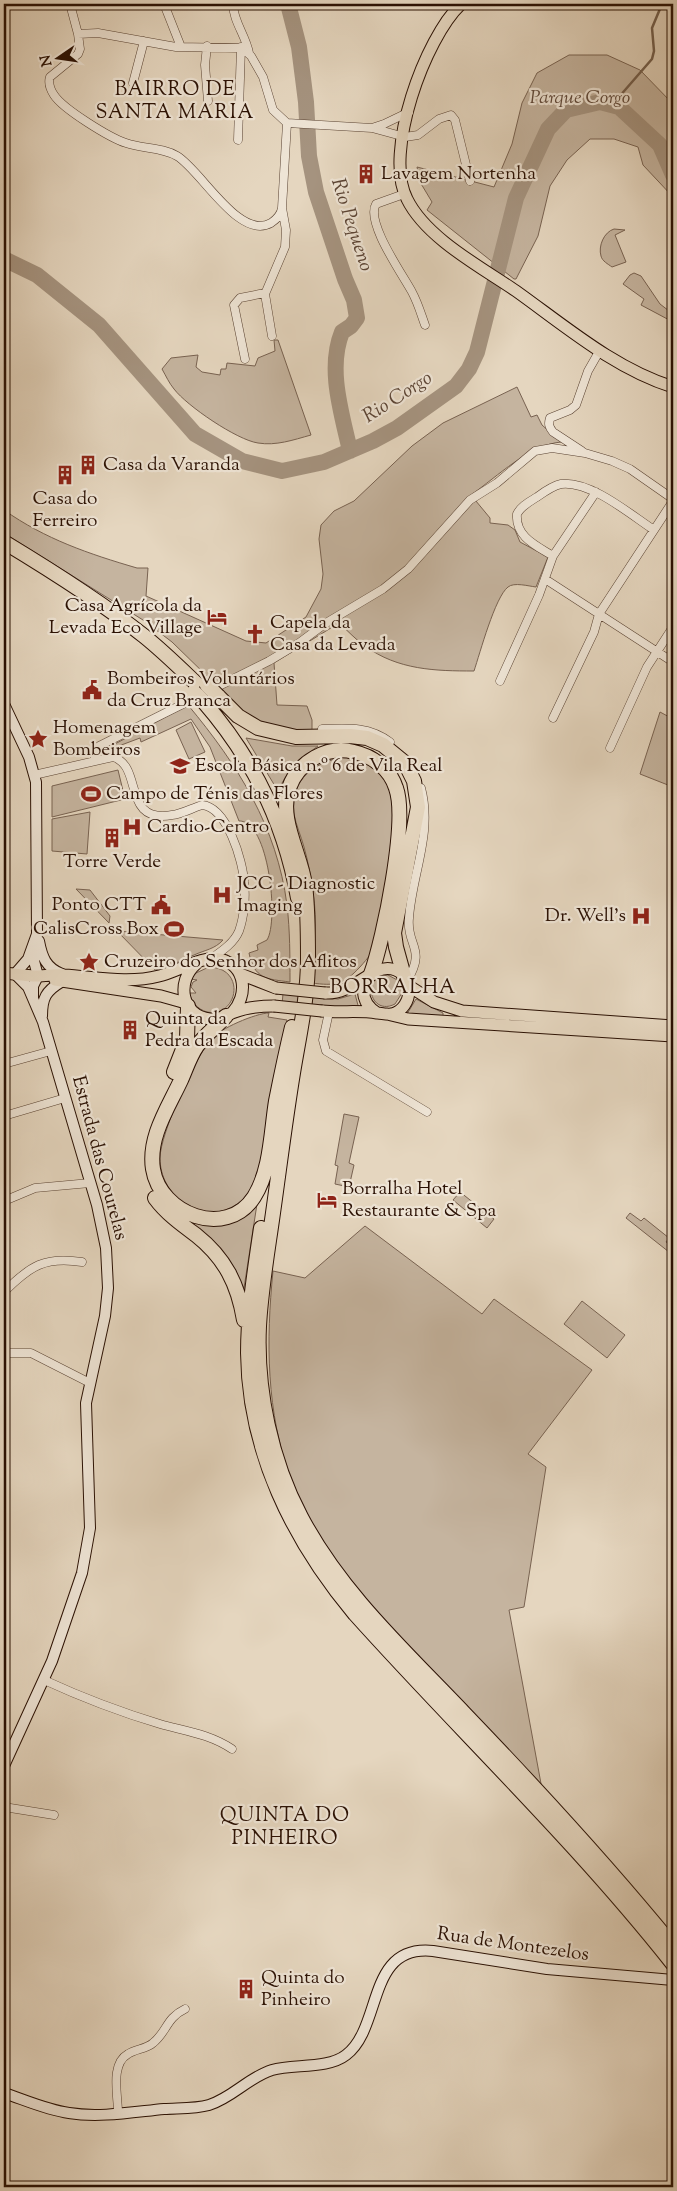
<svg xmlns="http://www.w3.org/2000/svg" width="677" height="2191" font-family="'Sorts Mill Goudy',serif">
  <rect width="100%" height="100%" fill="#e5d6bf"/>
  <filter id="stains"><feTurbulence type="fractalNoise" baseFrequency=".004" numOctaves="4"/><feColorMatrix values="0 0 0 0 .2 0 0 0 0 .09 0 0 0 0 .02 0 0 0 .5 -.17"/></filter>
  <radialGradient id="worn" r=".72"><stop offset=".6" stop-color="#630" stop-opacity="0"/><stop offset="1" stop-color="#630" stop-opacity=".3"/></radialGradient>
  <path fill="#c5b49f" stroke="#786251" d="M569 55H607L640 70 673 104V197L643 165 638 147 614 139H590L567 160 550 186 538 236 516 279H514L427 210 432 202 420 182 417 167 494 187 512 144 522 103 537 73Z
    M614 229 625 230 615 235 626 262 612 267C608 264 602 261 601 256 598 246 604 232 614 229Z
    M634 273 641 276 660 304 673 314V322L641 305 644 299 623 284 630 275Z
    M274 340H278L311 435C293 440 276 446 258 443 237 440 187 406 174 389 169 383 166 376 162 369L171 358 198 355 196 367 202 372 220 375 221 369H226L227 363 255 366 258 358 275 351Z
    M517 387 531 417 537 415 542 425 561 442C529 445 498 476 471 495L490 518V523L508 525 515 530 520 542 548 557 536 587C528 586 514 582 508 587 495 597 480 653 474 671 435 671 398 670 365 646 356 640 348 631 339 623L274 663 277 705 307 706 312 720V731C289 730 268 728 248 716L172 642 143 620 4 533V510C45 539 89 554 137 568H148L146 596 246 641 266 643 306 617 321 589 323 574 319 539 321 525 334 511 354 501 412 446 443 423Z
    M188 705C238 765 277 827 287 905 290 931 290 956 290 982 267 979 254 979 249 953L258 950 257 945 267 940C279 921 269 820 239 821L210 747 191 719 141 742 140 738 100 753 101 749 113 745Z
    M660 712 673 719V787L640 774Z
    M191 722 205 752 189 759 176 730Z
    M246 738 292 746H318C299 760 288 769 278 791Z
    M346 757 366 761 386 777 397 813 378 941C373 952 368 958 360 967 343 985 336 986 311 983 314 953 318 922 313 892 311 877 308 861 304 847 301 836 296 825 294 814 290 779 315 761 346 757Z
    M118 770 125 799 52 817V786Z
    M90 812 87 854 52 851V819Z
    M76 889 90 890 110 916 109 923Z
    M117 931 223 940C215 949 205 950 194 955 181 960 170 967 155 970Z
    M209 967C247 968 238 1018 207 1012 197 1009 192 1002 189 993H196L191 987 193 982 197 980 191 979 196 973Z
    M388 975 399 981 402 993 395 1004C370 1017 360 975 388 975Z
    M283 994 338 999 355 994 359 1009 282 1004Z
    M416 999 443 1013V1016L407 1014Z
    M269 1013 268 1017 287 1020 257 1181C250 1190 244 1201 234 1206 198 1226 160 1195 160 1158 160 1134 195 1058 211 1039 219 1029 256 1013 269 1013Z
    M344 1114 359 1117 349 1163 354 1165 349 1187 335 1184 338 1166 335 1165Z
    M460 1192 494 1219 487 1228 453 1200Z
    M257 1204 244 1288 230 1264 185 1220 195 1221Z
    M630 1213 641 1221 644 1218 669 1238 666 1242 673 1247 669 1252 626 1218Z
    M365 1226 482 1314 494 1299 592 1370 528 1454 546 1467 524 1607 509 1610 542 1789C506 1751 469 1712 433 1674 378 1616 320 1556 291 1480 266 1412 266 1341 273 1271L305 1278Z
    M582 1301 625 1335 607 1358 564 1324Z"/>
  <g fill="none" stroke-linecap="round" stroke-linejoin="round">
    <path stroke="#745f4d" stroke-width="2.5" d="M612 105 652 59 654 51 652 28 662 4"/>
    <path stroke="#a5937f" stroke-width="16" d="M288 4 299 47 306 102 309 156 316 192 345 279 354 300 357 318 351 326 342 332C327 369 342 414 350 451
      M4 259 37 275 99 325 195 434 242 461 282 471 324 462 373 441 397 428 456 386 469 369 477 352 516 198 548 129 566 110 600 102 619 107 660 145 673 175"/>
    <defs>
      <path id="street" d="M70 4 78 34
        M164 4 181 47
        M233 4C233 21 246 36 249 53
        M98 33 176 47 242 48 251 56 263 77 273 110 287 123 282 208C281 215 277 219 271 223 239 241 201 170 177 156 162 147 143 149 126 143 110 138 63 109 54 95 50 89 48 83 50 77L78 54 80 49 78 34Z
        M207 46 205 65 208 101
        M133 83 144 41
        M287 123 372 128 405 137 418 135 439 119 451 115 455 120 470 181
        M372 128 384 124 409 112
        M238 140 241 47
        M404 194 376 204C365 222 403 275 412 292 418 303 421 314 425 325
        M272 336 265 294 285 247 286 230 282 208
        M245 359 234 305 240 298 265 293
        M582 451 553 432C549 427 548 424 550 418L570 410 576 405 588 371 600 350
        M553 556C537 546 515 537 517 514 521 506 529 502 537 497 544 492 552 486 561 484 590 480 631 515 654 530
        M545 579 673 662
        M500 681 539 595 553 556 596 492
        M553 718 594 632 599 614 673 501
        M322 729C347 728 369 726 390 742
        M610 748 647 667 673 627
        M95 760 94 751 99 746 269 661 299 643 326 623 383 589 408 569 470 500 497 483 535 451 552 448 585 453 612 461 630 469 673 499
        M34 775 113 757C144 766 121 824 172 815 182 814 192 808 202 805 227 807 243 861 244 882 246 897 244 917 239 931 234 943 222 951 212 958
        M407 981C427 948 406 946 409 918 412 874 433 833 421 788
        M329 1012 323 1040 326 1051 427 1112
        M4 1064 51 1051
        M4 1116 65 1098
        M4 1201 35 1188 90 1183
        M4 1292C30 1266 45 1256 82 1262
        M4 1353H31L90 1383
        M44 1680C81 1697 120 1712 160 1724 185 1731 210 1734 232 1749
        M4 1807 54 1815
        M118 2113C118 2095 110 2064 128 2054 136 2049 146 2049 153 2043 167 2032 166 2018 185 2009"/>
      <path id="secondary" d="M4 704 29 757 36 782 37 934 34 961 38 976 33 986V997
        M39 941C42 957 46 968 62 974
        M42 1016C42 998 46 991 61 982
        M4 1766 52 1661 82 1573 90 1528 86 1403 105 1316 108 1288 106 1248 97 1205 43 1022 28 987 15 974 28 959 37 934
        M4 2093C25 2100 47 2110 69 2113 99 2118 133 2112 164 2109 178 2108 195 2109 209 2105 232 2098 249 2077 272 2070 294 2064 328 2069 346 2055 383 2027 366 1944 433 1951L547 1969 673 1980"/>
      <path id="primary" d="M461 4C425 38 383 153 407 199 426 238 481 267 516 291 565 326 615 369 673 387
        M196 964C176 981 181 1016 210 1019 219 1020 224 1016 232 1013 244 1008 261 1006 274 1006
        M4 973C15 974 27 976 38 976 47 976 56 974 64 975 96 977 128 984 159 976 177 972 203 955 220 959 247 966 248 996 232 1013
        M240 974 276 988
        M368 977C360 991 363 1004 377 1013
        M55 980 161 996 186 1003
        M409 986 434 1002 462 1011 673 1026
        M322 1011C340 1013 359 1010 377 1013 382 1013 386 1015 392 1014 414 1008 415 974 392 969 372 964 353 995 325 993
        M387 1014 408 1019 673 1036"/>
      <path id="highway" d="M4 542C52 571 100 601 144 636 164 652 182 670 201 688
        M218 696 238 716 258 728 296 737 350 736 367 738 383 745 405 763 414 781 418 807 394 933 396 947 404 976
        M203 701C252 757 285 824 298 898
        M371 974C384 938 408 821 396 788 390 769 373 756 354 752 327 745 298 762 289 788 278 819 301 854 305 885 308 909 308 934 308 959 308 997 299 1036 293 1073 285 1122 279 1171 272 1220 267 1255 261 1290 259 1326 256 1390 271 1461 301 1517 341 1593 406 1652 464 1713 536 1788 607 1865 673 1946
        M226 1016C217 1026 205 1035 197 1046 190 1056 186 1069 181 1080 168 1108 148 1137 153 1169 160 1214 226 1240 254 1197 271 1170 271 1132 276 1101 281 1076 286 1052 292 1027
        M174 1072 187 1039 188 1006
        M155 1198C166 1213 181 1224 196 1235 225 1258 238 1284 244 1320
        M261 1228C255 1269 248 1311 248 1353 249 1451 293 1540 355 1614 460 1731 575 1840 673 1964"/>
    </defs>
    <use href="#street" stroke="#594232" stroke-width="9"/>
    <use href="#secondary" stroke="#2a1003" stroke-width="12"/>
    <use href="#primary" stroke="#2a1003" stroke-width="13"/>
    <use href="#highway" stroke="#2a1003" stroke-width="16"/>
    <use href="#street" stroke="#eee4d5" stroke-width="8"/>
    <use href="#secondary" stroke="#eee4d5" stroke-width="10"/>
    <use href="#primary" stroke="#e5d6bf" stroke-width="11"/>
    <use href="#highway" stroke="#e5d6bf" stroke-width="14"/>
    <defs>
      <path id="primary-bridge" d="M276 988 325 993
        M274 1006 322 1011"/>
      <path id="highway-bridge" d="M207 685 218 696
        M194 692 203 701"/>
    </defs>
    <use href="#primary-bridge" stroke="#2a1003" stroke-width="13" stroke-linecap="butt"/>
    <use href="#highway-bridge" stroke="#2a1003" stroke-width="16" stroke-linecap="butt"/>
    <use href="#primary-bridge" stroke="#e5d6bf" stroke-width="11"/>
    <use href="#highway-bridge" stroke="#e5d6bf" stroke-width="14"/>
  </g>
  <defs>
    <symbol id="building-bare" viewBox="-9 -9 18 18"><path d="M-4-6H4V6H1V3H-1V6H-4ZM-2.5-4.3h1.7v1.8h-1.7ZM.8-4.3h1.7v1.8H.8ZM-2.5-1h1.7V.8h-1.7ZM.8-1h1.7V.8H.8Z" fill="#8f2418" stroke="#eee4d5" stroke-width="2.5" paint-order="stroke"/></symbol>
    <symbol id="hotel-bare" viewBox="-9 -9 18 18"><path d="M-6-4.5h1.5V1H6V5H4.5V3h-9V5H-6ZM-4 0a1.8 1.8 0 1 1 3.6 0ZM.5 0V-2.5h3Q6-2.5 6 0Z" fill="#8f2418" stroke="#eee4d5" stroke-width="2.5" paint-order="stroke"/></symbol>
    <symbol id="church-bare" viewBox="-9 -9 18 18"><path d="M-1.2-6h2.4v3.5h3.3v2.4h-3.3V6h-2.4V-.1h-3.3v-2.4h3.3Z" fill="#8f2418" stroke="#eee4d5" stroke-width="2.5" paint-order="stroke"/></symbol>
    <symbol id="civic-bare" viewBox="-9 -9 18 18"><path d="M-.6-6.5H3V-4.5H.6V-3L4-1V1h2V6H-6V1h2V-1L-.6-3ZM-1.2 2.5V6h2.4V2.5Z" fill="#8f2418" stroke="#eee4d5" stroke-width="2.5" paint-order="stroke"/></symbol>
    <symbol id="sight-bare" viewBox="-9 -9 18 18"><path d="M0-6L1.8-2.2L6-1.7L2.9 1.2L3.7 5.4L0 3.3L-3.7 5.4L-2.9 1.2L-6-1.7L-1.8-2.2Z" fill="#8f2418" stroke="#eee4d5" stroke-width="2.5" paint-order="stroke"/></symbol>
    <symbol id="school-bare" viewBox="-9 -9 18 18"><path d="M0-5L7-2L0 1L-7-2ZM-4 1L0 2.5L4 1V4Q0 6-4 4Z" fill="#8f2418" stroke="#eee4d5" stroke-width="2.5" paint-order="stroke"/></symbol>
    <symbol id="stadium-bare" viewBox="-9 -9 18 18"><path d="M0-5a6.5 5 0 1 0 0 10a6.5 5 0 1 0 0-10ZM-3.5-1.8h7v3.6h-7Z" fill="#8f2418" stroke="#eee4d5" stroke-width="2.5" paint-order="stroke"/></symbol>
    <symbol id="hospital-bare" viewBox="-9 -9 18 18"><path d="M-5-5h3v3.5h4V-5h3V5h-3V1.5h-4V5h-3Z" fill="#8f2418" stroke="#eee4d5" stroke-width="2.5" paint-order="stroke"/></symbol>
  </defs>
  <g fill-rule="evenodd">
    <use href="#building-bare" x="352" y="160" width="28" height="28"/>
    <use href="#building-bare" x="74" y="451" width="28" height="28"/>
    <use href="#building-bare" x="51" y="461" width="28" height="28"/>
    <use href="#hotel-bare" x="203" y="603" width="28" height="28"/>
    <use href="#church-bare" x="241" y="620" width="28" height="28"/>
    <use href="#civic-bare" x="78" y="676" width="28" height="28"/>
    <use href="#sight-bare" x="24" y="725" width="28" height="28"/>
    <use href="#school-bare" x="166" y="752" width="28" height="28"/>
    <use href="#stadium-bare" x="77" y="780" width="28" height="28"/>
    <use href="#hospital-bare" x="118" y="813" width="28" height="28"/>
    <use href="#building-bare" x="98" y="824" width="28" height="28"/>
    <use href="#hospital-bare" x="208" y="881" width="28" height="28"/>
    <use href="#civic-bare" x="147" y="891" width="28" height="28"/>
    <use href="#hospital-bare" x="627" y="902" width="28" height="28"/>
    <use href="#stadium-bare" x="160" y="915" width="28" height="28"/>
    <use href="#sight-bare" x="75" y="948" width="28" height="28"/>
    <use href="#building-bare" x="116" y="1016" width="28" height="28"/>
    <use href="#hotel-bare" x="313" y="1186" width="28" height="28"/>
    <use href="#building-bare" x="232" y="1975" width="28" height="28"/>
  </g>
  <g text-anchor="middle" dominant-baseline="central" stroke-width="4.5" stroke-linejoin="round" paint-order="stroke">
    <g font-size="19" font-style="italic" fill="#60493a" stroke="#eee4d5">
      <text x="580" y="98">Parque Corgo</text>
    </g>
    <g font-size="19" fill="#2a1003" stroke="#eee4d5" text-anchor="start">
      <text x="381" y="174">Lavagem Nortenha</text>
      <text x="103" y="465">Casa da Varanda</text>
      <text x="65" y="499" text-anchor="middle">Casa do<tspan x="65" dy="22">Ferreiro</tspan></text>
      <text x="202" y="606" text-anchor="end">Casa Agrícola da<tspan x="202" dy="22">Levada Eco Village</tspan></text>
      <text x="270" y="623">Capela da<tspan x="270" dy="22">Casa da Levada</tspan></text>
      <text x="107" y="679">Bombeiros Voluntários<tspan x="107" dy="22">da Cruz Branca</tspan></text>
      <text x="53" y="728">Homenagem<tspan x="53" dy="22">Bombeiros</tspan></text>
      <text x="195" y="766">Escola Básica n.º 6 de Vila Real</text>
      <text x="106" y="794">Campo de Ténis das Flores</text>
      <text x="147" y="827">Cardio-Centro</text>
      <text x="112" y="862" text-anchor="middle">Torre Verde</text>
      <text x="237" y="884">JCC - Diagnostic<tspan x="237" dy="22">Imaging</tspan></text>
      <text x="146" y="905" text-anchor="end">Ponto CTT</text>
      <text x="626" y="916" text-anchor="end">Dr. Well's</text>
      <text x="159" y="929" text-anchor="end">CalisCross Box</text>
      <text x="104" y="962">Cruzeiro do Senhor dos Aflitos</text>
      <text x="145" y="1019">Quinta da<tspan x="145" dy="22">Pedra da Escada</tspan></text>
      <text x="342" y="1189">Borralha Hotel<tspan x="342" dy="22">Restaurante &amp; Spa</tspan></text>
      <text x="261" y="1978">Quinta do<tspan x="261" dy="22">Pinheiro</tspan></text>
    </g>
    <g font-size="19" fill="#2a1003" stroke="#eee4d5">
      <text transform="translate(99 1158) rotate(75)">Estrada das Courelas</text>
      <text transform="translate(513 1945) rotate(8)">Rua de Montezelos</text>
    </g>
    <g font-size="20" letter-spacing="1" fill="#2a1003" stroke="#eee4d5">
      <text x="175" y="90">BAIRRO DE<tspan x="175" dy="23">SANTA MARIA</tspan></text>
      <text x="393" y="988">BORRALHA</text>
      <text x="285" y="1816">QUINTA DO<tspan x="285" dy="23">PINHEIRO</tspan></text>
    </g>
    <g font-size="20" font-style="italic" fill="#5b4435" stroke="#eee4d5">
      <text transform="translate(351 225) rotate(72)">Rio Pequeno</text>
      <text transform="translate(398 398) rotate(-33)">Rio Corgo</text>
    </g>
  </g>
  <rect width="677" height="2191" fill="none" stroke="#e5d6bf" stroke-width="20"/>
  <rect x="5" y="5" width="667" height="2181" fill="none" stroke="#2a1003" stroke-width="2.5"/>
  <rect x="10" y="10" width="657" height="2171" fill="none" stroke="#2a1003"/>
  <g transform="translate(58 58) rotate(257)" stroke="#eee4d5" stroke-width="4" paint-order="stroke">
  <path d="M0-4L9 19L0 12L-9 19Z" fill="#2a1003"/>
  <text y="-8" font-size="14" font-weight="bold" text-anchor="middle" fill="#2a1003">N</text>
  </g>
  <rect width="100%" height="100%" filter="url(#stains)"/>
  <rect width="100%" height="100%" fill="url(#worn)"/>
</svg>
